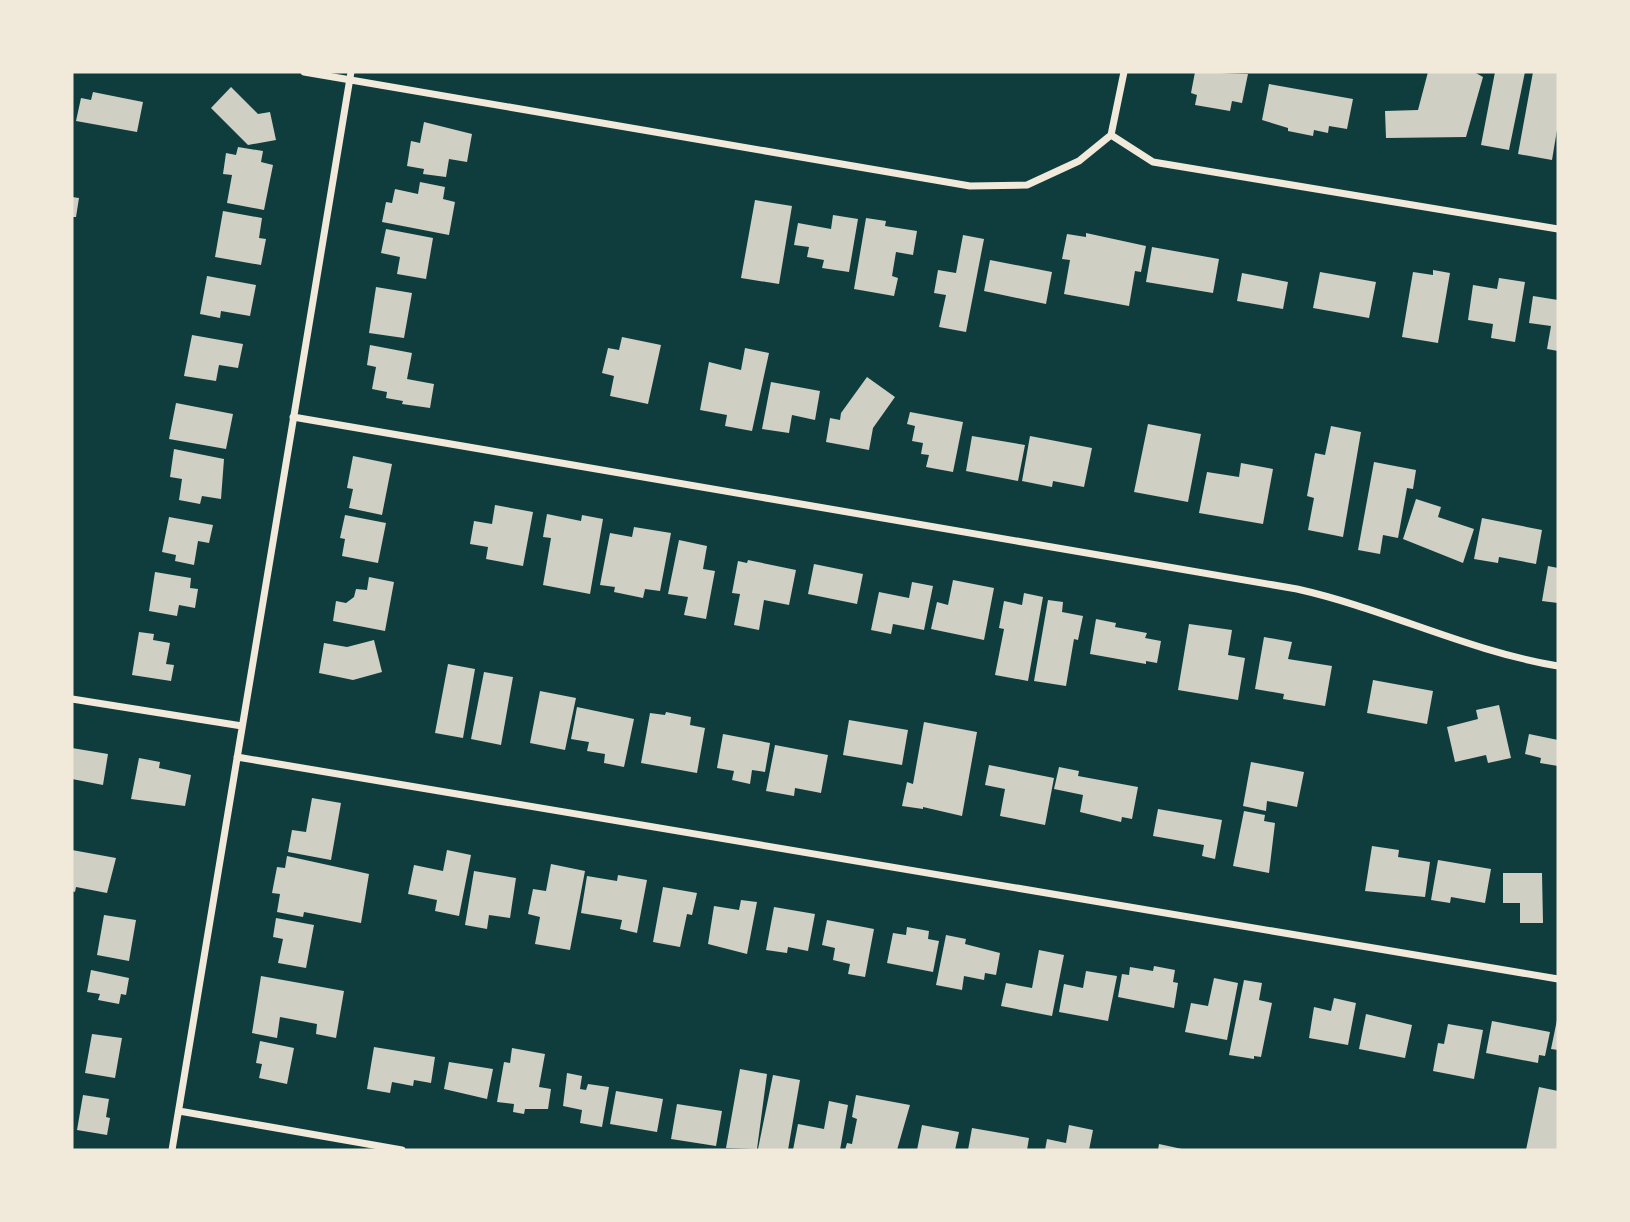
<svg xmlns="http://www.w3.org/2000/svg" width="1630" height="1222" font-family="'PT Sans',sans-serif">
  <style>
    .building { fill: #cfcfc3 }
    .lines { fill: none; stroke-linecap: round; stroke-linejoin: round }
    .minor { stroke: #f1e9da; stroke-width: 7 }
  </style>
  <rect width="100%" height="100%" fill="#0f3d3e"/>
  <path class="building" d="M1195,72l53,2 -6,29 -10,-2 -2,10 -35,-6 2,-10 -6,-2z
    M1428,72h46l9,5 -17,60 -80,1 -1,-27 33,-1z
    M1495,72h30l-16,78 -28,-5z
    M1533,72h25v52l-6,36 -34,-6z
    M1269,84l84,15 -6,30 -18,-3 -1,7 -14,-3 -1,6 -25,-5v-3l-26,-8z
    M231,87l27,27 12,-2 6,28 -28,5 -37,-37z
    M93,92l50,10 -6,30 -61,-11 5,-23 10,2z
    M424,122l48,12 -5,28 -18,-3 -3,18 -23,-3 1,-5 -17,-3 4,-25 9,2z
    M238,147l25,4 -2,11 12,3 -9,45 -37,-7 5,-28 -9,-1 3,-21 10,2z
    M420,182l25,5 -2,12 12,3 -6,33 -67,-13 4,-20 6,1 3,-14 23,5z
    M72,197l7,1 -3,19h-4z
    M755,200l37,6 -13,78 -38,-6z
    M223,211l39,7 -3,20 7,1 -5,26 -46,-8z
    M833,215l25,4 -9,53 -27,-4 2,-8 -17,-3 2,-10 -15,-2 4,-22 33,6z
    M866,218l20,3 -1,5 32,5 -4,24 -17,-3 -4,24 6,2 -4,18 -40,-7z
    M386,229l47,9 -7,41 -29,-5 3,-17 -19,-4z
    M1086,233l60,13 -5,26 -6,-1 -6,35 -65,-12 6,-34 -8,-1 5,-25 19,3z
    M963,235l21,4 -18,93 -27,-5 7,-32 -12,-2 4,-23 18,3z
    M1152,247l67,12 -6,34 -67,-11z
    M990,260l62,12 -6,32 -62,-13z
    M1433,270l17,3 -12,70 -36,-6 11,-65 20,3z
    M1320,272l56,10 -7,36 -56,-10z
    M1242,273l46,9 -5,27 -46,-8z
    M207,276l49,9 -6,31 -29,-5 -1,7 -20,-4z
    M1499,278l26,4 -10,60 -24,-4 2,-14 -25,-4 5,-35 24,4z
    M376,287l36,6 -8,45 -35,-5z
    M1533,296l25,4v51l-11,-2 4,-23 -22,-3z
    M192,335l51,9 -5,24 -19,-3 -3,16 -32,-5z
    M622,337l39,8 -13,59 -38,-8 4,-20 -12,-3 6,-25 11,2z
    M370,345l42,8 -5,26 27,5 -4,24 -28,-4 1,-3 -17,-3 1,-6 -15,-3 4,-22 -9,-2z
    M745,348l24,5 -17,78 -27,-5 2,-11 -27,-5 9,-48 32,8z
    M867,377l28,20 -22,31 -4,22 -43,-8 4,-24 10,2 1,-7z
    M771,382l49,9 -5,29 -23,-5 -3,18 -27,-4z
    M176,403l57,11 -7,35 -57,-10z
    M910,412l53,10 -10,50 -27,-5 3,-12 -8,-1 2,-11 -11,-2 3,-15 -8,-2z
    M1148,424l53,10 -13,68 -54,-10z
    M1331,426l30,6 -18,105 -35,-7 6,-32 -7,-2 8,-43 10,2z
    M972,436l53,9 -7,36 -52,-10z
    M1030,436l62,12 -8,39 -31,-6 -1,6 -30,-6z
    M174,449l50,10 -3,40 -19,-3 -2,8 -21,-4 3,-21 -12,-2z
    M353,456l39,8 -10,51 -33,-7 4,-19 -6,-1z
    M1374,462l42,8 -3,19 -6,-1 -9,50 -15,-3 -3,19 -22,-4z
    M1241,463l32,6 -10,55 -64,-11 8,-41 32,5z
    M1416,499l25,8 -3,10 36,12 -11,34 -60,-24z
    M495,505l38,7 -10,54 -37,-7 2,-12 -18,-3 4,-23 18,3z
    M547,514l34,7 1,-6 21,4 -13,75 -47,-9 8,-47 -8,-1z
    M345,515l41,8 -8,40 -36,-7 3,-17 -5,-1z
    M169,517l44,8 -4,18 -11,-2 -4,24 -19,-4 1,-6 -14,-3z
    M1482,518l60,12 -6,34 -37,-7 -1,6 -24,-4z
    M634,527l37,6 -11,58 -15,-2 -2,9 -29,-6 1,-5 -15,-2 10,-52 22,4z
    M679,540l28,6 -4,23 12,2 -9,48 -22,-4 4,-18 -20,-3z
    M748,560l48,10 -7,35 -25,-5 -5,30 -25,-5 6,-31 -8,-1 6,-32 9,2z
    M814,564l49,10 -6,30 -49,-10z
    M1548,566l10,2v35l-16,-2z
    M155,572l36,6 -1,10 8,1 -3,19 -16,-3 -2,11 -28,-5z
    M369,577l25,5 -9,49 -52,-10 3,-20 10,2 8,-6 2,-8 11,1z
    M953,580l41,8 -10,52 -53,-11 6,-27 11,3z
    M912,582l21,4 -9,44 -31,-6 -2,10 -20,-4 8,-38 30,6z
    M1024,593l19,4 -15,84 -33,-6 9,-46 -5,-1 5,-27 18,4z
    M1048,600l15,2 -1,10 21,4 -5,24 -4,-1 -8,47 -32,-5z
    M1096,619l20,4 -1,4 32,6 -2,5 16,3 -4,22 -11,-2v3l-56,-10z
    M1189,624l43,6 -4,25 17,3 -7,42 -60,-10z
    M139,632l15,2 -1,6 17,3 -4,21 8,1 -3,16 -39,-6z
    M1264,637l28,5 -4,17 44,7 -7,40 -42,-7 1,-5 -29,-5z
    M374,640l8,32 -29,8 -34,-7 5,-30 23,4z
    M448,664l27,5 -12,69 -28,-5z
    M484,672l29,5 -12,68 -30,-6z
    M1373,680l60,11 -6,33 -60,-11z
    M540,691l36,7 -11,52 -35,-7z
    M1499,705l12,53 -23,5 -2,-8 -31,7 -8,-35 31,-8 -2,-9z
    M577,707l57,12 -10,48 -20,-4 1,-9 -18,-3 2,-9 -18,-3z
    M666,712l25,5 -1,8 15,3 -8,45 -56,-10 9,-50 15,2z
    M849,720l59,10 -6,35 -59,-10z
    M924,722l53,10 -15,84 -39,-9v2l-21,-3 5,-24 6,2z
    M723,734l47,9 -5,29 -13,-2 -2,14 -18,-4 2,-9 -17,-3z
    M1529,734l29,6v26l-18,-3 1,-5 -16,-4z
    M775,745l53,10 -7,38 -26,-5 -1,8 -28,-5z
    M72,748l36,6 -5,31 -31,-6z
    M139,758l21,4 -1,6 32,7 -6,31 -54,-7z
    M1251,762l53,10 -7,35 -30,-6 -1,10 -23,-5z
    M989,765l65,13 -9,47 -45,-9 5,-27 -20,-4z
    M1059,767l20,4 -1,5 60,11 -6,32 -10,-2 -1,5 -41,-10 3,-17 -29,-6z
    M312,798l29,5 -10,57 -43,-8 4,-22 14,2z
    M1158,809l64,11 -7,39 -13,-3 2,-11 -51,-9z
    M1244,811l21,4 -1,6 11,2 -6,50 -36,-7z
    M1372,846l27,4 -1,7 32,5 -5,35 -60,-6z
    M72,850l44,8 -9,35 -31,-6 -1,5 -3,-1z
    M447,850l24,5 -12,61 -24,-5 2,-11 -29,-6 6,-29 29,6z
    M287,856l82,18 -8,49 -57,-11 -1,5 -26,-5 3,-18 -8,-1 5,-26 8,1z
    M1438,860l53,9 -6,34 -34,-6 -1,6 -19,-3z
    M551,864l34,7 -15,79 -35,-6 5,-27 -12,-3 5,-25 13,2z
    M474,871l42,7 -6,40 -21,-3 -2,14 -22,-4z
    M1503,873h39l1,50h-23v-20h-17z
    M618,875l29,5 -10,53 -17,-4 2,-9 -41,-7 6,-37 30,5z
    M663,887l34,6 -5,22 -5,-1 -7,33 -27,-5z
    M741,900l16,2 -10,52 -39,-10 6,-38 25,4z
    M774,907l41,7 -7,37 -20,-4 -1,6 -21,-3z
    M104,915l32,5 -7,41 -32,-6z
    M276,918l38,7 -8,43 -28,-5 5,-24 -10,-2z
    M827,920l47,9 -9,48 -17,-3 2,-10 -17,-4 2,-12 -13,-3z
    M907,927l22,4 -1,8 11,2 -6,31 -46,-9 6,-30 13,2z
    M946,935l20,4 -1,5 35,9 -4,22 -11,-2 -1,7 -20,-4 -2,14 -26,-5z
    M1039,950l25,5 -12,61 -51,-10 5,-23 26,5z
    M1154,966l21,4 -2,12 5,1 -4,25 -56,-11 4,-23 7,1 1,-8 23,4z
    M91,970l38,8 -3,17 -5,-1 -2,10 -21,-4 2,-6 -13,-2z
    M1086,971l31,5 -9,45 -49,-9 5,-28 19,4z
    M261,976l83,15 -8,47 -20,-4 1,-10 -37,-7 -3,21 -25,-5z
    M1214,978l24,5 -11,57 -42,-8 6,-29 17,3z
    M1244,980l18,3 -3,17 13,3 -11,54 -7,-1v3l-25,-4z
    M1334,998l22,5 -8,42 -39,-7 5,-31 17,4z
    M1366,1014l46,11 -7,33 -46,-9z
    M1557,1020h1v30l-7,-1z
    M1492,1021l58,11 -5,24 -6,-1 -1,8 -52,-10z
    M1448,1024l35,6 -9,49 -41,-8 5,-28 6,1z
    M92,1034l30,4 -7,40 -30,-5z
    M260,1041l34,7 -7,36 -28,-6 3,-14 -6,-1z
    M374,1047l61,10 -4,26 -17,-3 -1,6 -21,-4 -2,11 -23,-4z
    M512,1048l33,6 -6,33 12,2 -3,20h-23l-1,5 -11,-2 1,-8 -17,-2 7,-40 6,1z
    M449,1062l44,7 -6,30 -43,-10z
    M740,1069l27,5 -10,75 -31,-1z
    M567,1073l15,3 -2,13 6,1 2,-6 21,3 -7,40 -22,-4 2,-13 -19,-4z
    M773,1075l27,5 -12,70 -30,-1z
    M1539,1087l19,4v59h-32z
    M616,1091l47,8 -6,33 -47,-8z
    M83,1095l26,4 -3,18 4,1 -3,17 -30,-5z
    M856,1095l54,10 -13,45h-52l2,-7 5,1 5,-25 -5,-2z
    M829,1101l19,4 -8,45h-47l5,-26 26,5z
    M677,1104l45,7 -6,35 -45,-7z
    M922,1125l37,7 -4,18h-38z
    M1069,1125l24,5 -4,20h-44l2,-11 19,4z
    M972,1128l57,10 -2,12h-59z
    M1159,1144l23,5v1h-24z"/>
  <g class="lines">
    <path class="minor" d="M304,72l666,114 57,-1 52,-24 32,-26 42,27 405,67
      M1111,135l13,-63
      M293,417l1004,172c89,20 171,62 261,77
      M72,699l170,27
      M237,757l1321,222
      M179,1111l223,39
      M172,1150l179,-1078"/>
  </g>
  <rect width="1630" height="1222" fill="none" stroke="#f1e9da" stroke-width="147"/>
</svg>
